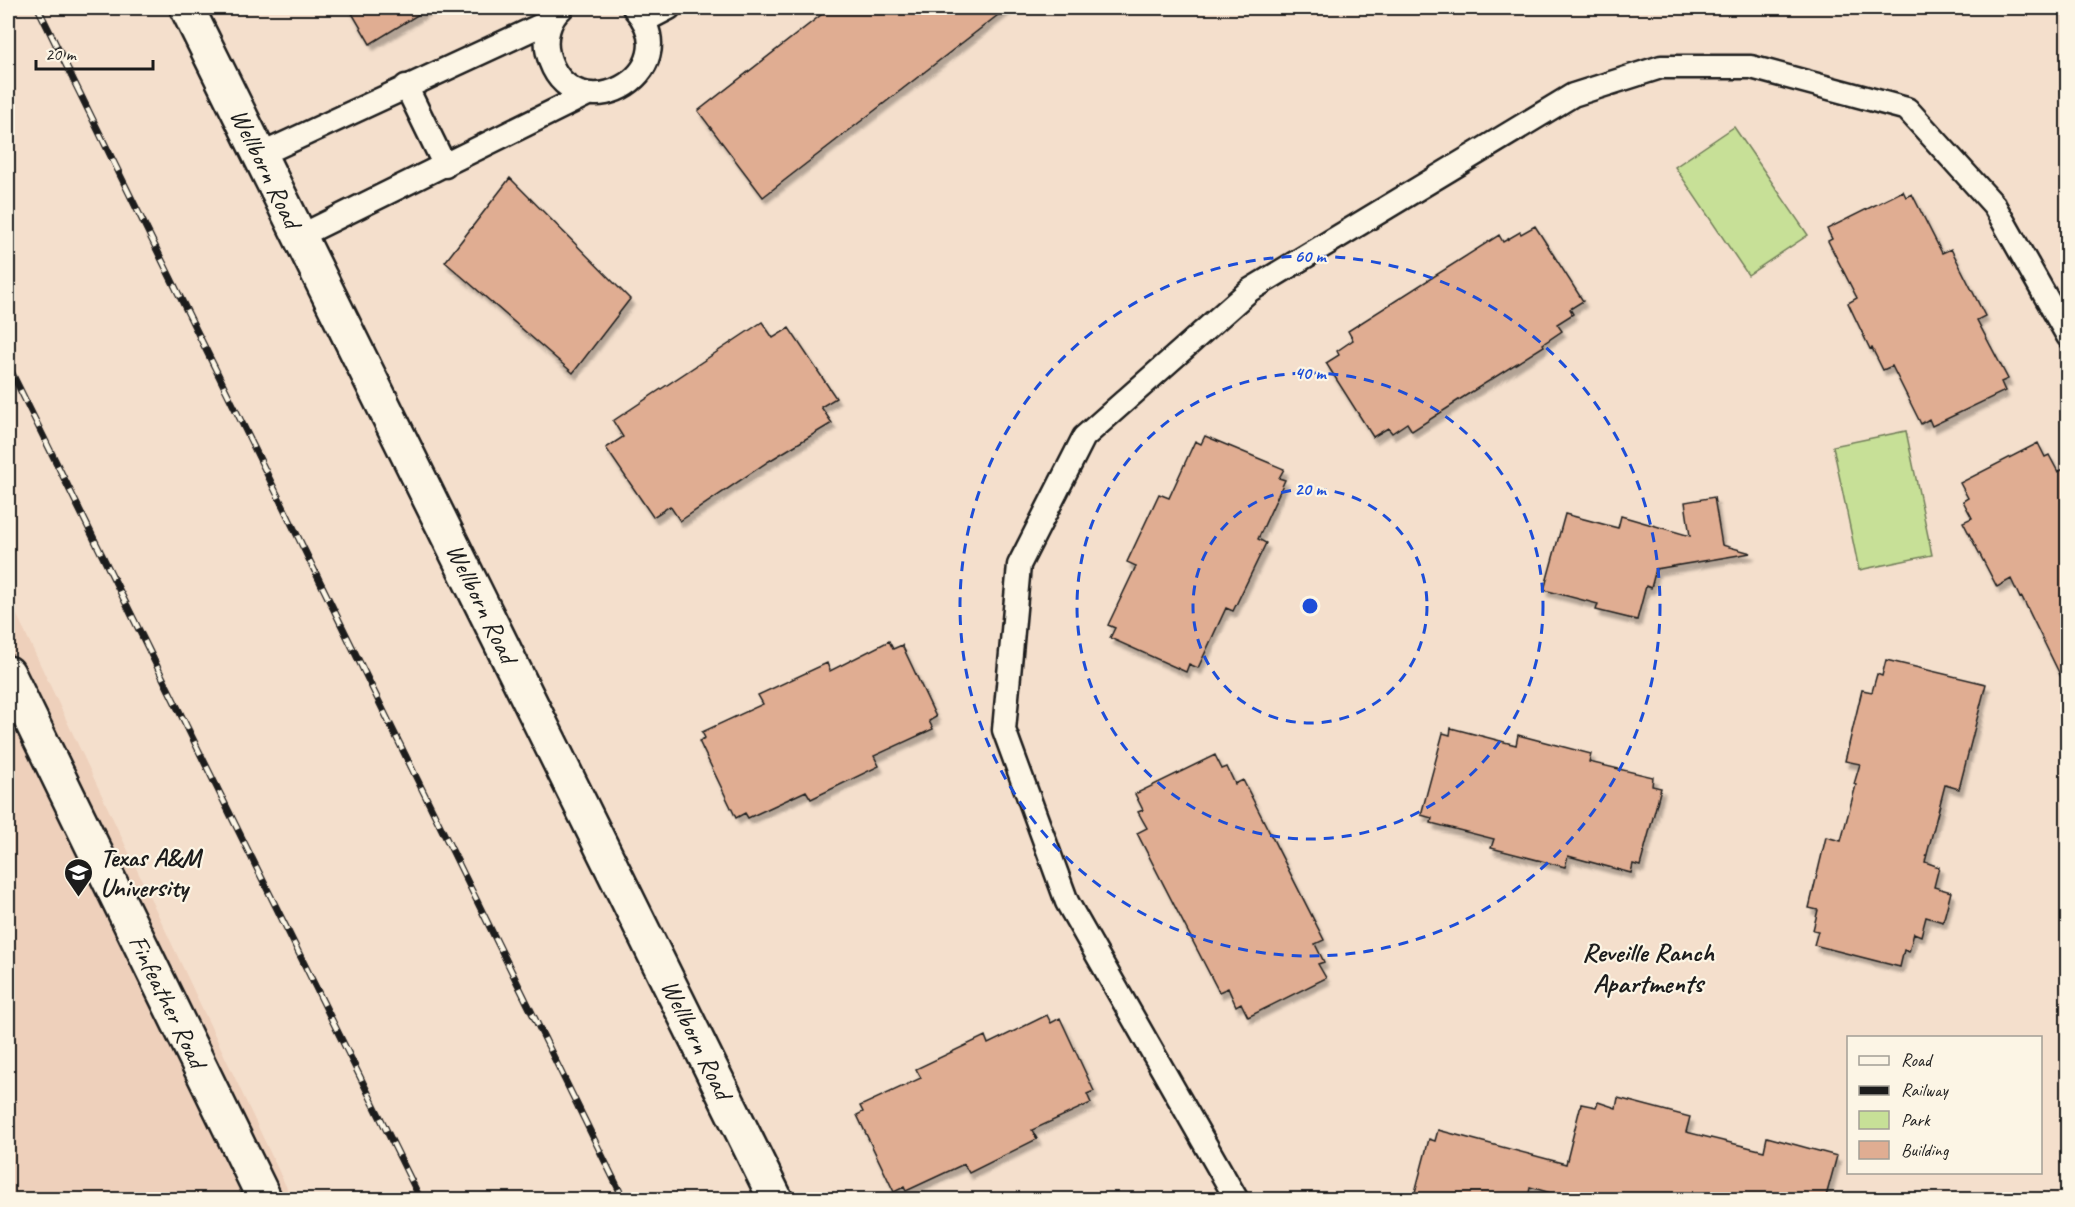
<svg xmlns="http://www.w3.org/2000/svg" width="2075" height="1207" font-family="Caveat,sans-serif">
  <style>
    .built { fill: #eed0bb }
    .green { fill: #c7e097; stroke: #727e5a; stroke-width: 1.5 }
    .building { fill: #e0ad92; stroke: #1c1c1c; stroke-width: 1.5; filter: url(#shadow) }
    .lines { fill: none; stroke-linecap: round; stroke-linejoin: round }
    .service-casing { stroke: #1c1c1c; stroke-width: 27 }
    .tertiary-casing { stroke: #1c1c1c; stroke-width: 38 }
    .secondary-casing { stroke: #1c1c1c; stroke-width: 38 }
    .service { stroke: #fcf5e5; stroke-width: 22 }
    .tertiary { stroke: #fcf5e5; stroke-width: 33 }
    .secondary { stroke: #fcf5e5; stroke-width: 33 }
    .rail-casing { stroke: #1c1c1c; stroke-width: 7 }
    .rail { stroke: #fcf5e5; stroke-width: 4.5; stroke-dasharray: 14; stroke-linecap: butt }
    .ring { fill: none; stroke: #1d4ed8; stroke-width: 3; stroke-dasharray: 10 8 }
    .labels { text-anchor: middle; stroke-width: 4.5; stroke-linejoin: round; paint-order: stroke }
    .street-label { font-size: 26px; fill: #1c1c1c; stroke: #fcf5e5 }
    .poi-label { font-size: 26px; font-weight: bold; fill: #1c1c1c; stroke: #fcf5e5; text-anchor: start }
    .neighbourhood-label { font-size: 27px; font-weight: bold; fill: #1c1c1c; stroke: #fcf5e5 }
    .centre { fill: #1d4ed8; stroke: #fcf5e5; stroke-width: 3 }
    .ring-label { font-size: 18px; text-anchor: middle; font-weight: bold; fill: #1d4ed8; stroke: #fcf5e5; stroke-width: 4.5; stroke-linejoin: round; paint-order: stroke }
  </style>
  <defs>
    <filter id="shadow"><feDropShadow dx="3.5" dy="6" stdDeviation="1.5" flood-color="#0004"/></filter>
  </defs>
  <rect width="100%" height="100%" fill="#f4dfcc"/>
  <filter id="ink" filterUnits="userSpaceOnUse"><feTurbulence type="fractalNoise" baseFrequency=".0167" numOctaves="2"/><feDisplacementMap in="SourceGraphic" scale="12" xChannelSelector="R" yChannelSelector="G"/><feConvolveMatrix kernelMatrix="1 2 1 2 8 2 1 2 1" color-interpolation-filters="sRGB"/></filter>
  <g filter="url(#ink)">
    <path class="built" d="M8,596l284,603h-284z"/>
    <path class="green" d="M1734,127l74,108 -60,40 -73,-108z
      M1906,431l26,124 -73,15 -26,-124z"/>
    <path class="building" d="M349,8h80l-59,36z
      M830,8h177l-244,189 -65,-86z
      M510,178l120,121 -57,74 -128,-111z
      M1903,191l3,6 6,-3 30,59 9,-4 34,67 -8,4 31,59 -7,3 4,9 -73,35 -3,-7 -8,5 -29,-58 -9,4 -11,-22 -2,1 -22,-46 9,-5 -29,-57 4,-2 -5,-10z
      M1535,226l48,75 -13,8 3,5 -16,10 5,7 -19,13 1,2 -90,57v1l-42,27 -5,-8 -15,10 -4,-5 -15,9 -47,-74 13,-8 -2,-4 16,-11 -5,-9 151,-96 4,7 17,-10 1,2z
      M762,322l11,16 16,-10 47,70 -15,9 11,16 -63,38 -89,60 -10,-15 -17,11 -47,-69 17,-11 -10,-16z
      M1205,436l79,33 -5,9 6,2 -27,59 8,4 -33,68 -7,-3 -28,60 -9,-4 -3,8 -76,-34 5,-10 -7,-3 28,-59 -9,-4 32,-68 10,4 26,-57 6,3z
      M2038,443l7,14 4,-2 9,17 9,-5v222l-45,-92 -2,1 -9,-19 -14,8 -34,-65 9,-4 -9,-17 5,-3 -8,-15z
      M1714,497l8,48 29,8 -95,16 -5,19 -5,-2 -9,34 -41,-10 2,-6 -54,-14 21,-76 53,14 3,-12 69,20 -5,-34z
      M889,641l4,8 9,-4 34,72 -7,4 4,8 -59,27 5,10 -68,33 -5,-8 -58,27 -3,-5 -9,5 -37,-77 6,-3 -3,-6 61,-28 -5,-9 69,-32 3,8z
      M1886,660l100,24 -27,105 -14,-4 -20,77 14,5 -5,20 17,5 -8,30 -17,-5 -5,19 -7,-3 -5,19 -5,-2 -4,17 -86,-22 4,-14 -5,-1 5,-20 -9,-2 17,-71 15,4 15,-56 -2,-1 6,-20 -15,-3 17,-71 10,2 5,-18 5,2z
      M1451,728l65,17 2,-10 73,19 -2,8 64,15 -1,9 9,2 -21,78 -7,-2 -2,9 -63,-17 -3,11 -74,-19 3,-9 -63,-16 1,-5 -11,-3 22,-82 7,2z
      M1215,755l7,14 5,-2 8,17 8,-4 81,160 -9,4 9,18 -6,2 8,14 -78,39 -7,-14 -5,3 -8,-18 -9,4 -82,-159 10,-5 -9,-16 5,-2 -8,-16z
      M1047,1015l4,8 9,-5 34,73 -7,3 4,9 -59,27 5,9 -68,34 -5,-9 -58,27 -2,-4 -10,5 -37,-77 6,-3 -3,-6 61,-28 -5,-9 69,-33 3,8z
      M1618,1098l72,19 -4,15 78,19 3,-14 70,19 -12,44h-250l-45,-13 -2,13h-115l16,-61 6,2 3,-11 128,34 15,-60 15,3 2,-5 18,6z"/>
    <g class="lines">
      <defs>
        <path id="service" d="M562,8c-13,11 -18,30 -14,46 22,84 145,20 86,-46
          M644,21l25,-13
          M406,86l39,80
          M260,155l292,-135
          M300,236l288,-142
          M1237,1200l-170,-298 -63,-172 15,-165 65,-128 166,-147 323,-195 88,-28h90l156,42 87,96 74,131"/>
        <path id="tertiary" d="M8,673l257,527"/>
        <path id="secondary" d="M187,8l589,1192"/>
      </defs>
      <use href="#service" class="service-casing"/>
      <use href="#tertiary" class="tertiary-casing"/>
      <use href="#secondary" class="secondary-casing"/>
      <use href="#service" class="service"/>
      <use href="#tertiary" class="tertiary"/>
      <use href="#secondary" class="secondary"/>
      <defs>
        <path id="rail" d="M38,8l586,1192
          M8,365l413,835"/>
      </defs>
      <use href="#rail" class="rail-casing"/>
      <use href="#rail" class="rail"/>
    </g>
  </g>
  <g class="ring">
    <circle cx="1310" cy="606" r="117"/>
    <circle cx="1310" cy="606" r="233"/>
    <circle cx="1310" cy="606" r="350"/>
  </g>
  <defs>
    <symbol id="university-pin" viewBox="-11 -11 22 30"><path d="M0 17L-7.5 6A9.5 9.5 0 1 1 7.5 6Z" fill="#1c1c1c" stroke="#fcf5e5"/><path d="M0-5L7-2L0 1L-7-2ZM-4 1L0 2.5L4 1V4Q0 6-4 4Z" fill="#fff"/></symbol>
  </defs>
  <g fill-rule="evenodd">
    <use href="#university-pin" x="62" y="856" width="33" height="45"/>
  </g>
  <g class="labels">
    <g class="street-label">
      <text transform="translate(266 168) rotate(64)" y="9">Wellborn Road</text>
      <text transform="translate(482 603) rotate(64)" y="9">Wellborn Road</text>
      <text transform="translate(168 1001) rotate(64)" y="9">Finfeather Road</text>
      <text transform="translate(697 1039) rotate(64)" y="9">Wellborn Road</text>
    </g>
    <g class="poi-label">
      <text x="100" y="866">Texas A&amp;M<tspan x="100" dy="30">University</tspan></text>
    </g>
    <g class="neighbourhood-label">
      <text x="1648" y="961">Reveille Ranch<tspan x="1648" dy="31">Apartments</tspan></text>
    </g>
  </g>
  <circle cx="1310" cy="606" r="9" class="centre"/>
  <g class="ring-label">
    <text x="1310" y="262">60 m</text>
    <text x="1310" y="379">40 m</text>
    <text x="1310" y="495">20 m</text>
  </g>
  <rect width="2075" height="1207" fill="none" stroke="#fcf5e5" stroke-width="30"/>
  <rect x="15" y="15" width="2045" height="1177" fill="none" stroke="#1c1c1c" stroke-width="2" filter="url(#ink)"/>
  <rect x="1847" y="1036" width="195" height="138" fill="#fcf5e5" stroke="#a29e95" stroke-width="1.5"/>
  <rect x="1859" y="1056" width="30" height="9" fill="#fcf5e5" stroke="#a29e95" stroke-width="1.5"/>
  <text x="1901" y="1066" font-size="18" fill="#1c1c1c">Road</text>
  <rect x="1859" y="1086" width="30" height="9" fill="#1c1c1c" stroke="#a29e95" stroke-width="1.5"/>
  <text x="1901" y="1096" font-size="18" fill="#1c1c1c">Railway</text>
  <rect x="1859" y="1111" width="30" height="18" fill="#c7e097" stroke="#a29e95" stroke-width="1.5"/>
  <text x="1901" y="1126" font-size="18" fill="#1c1c1c">Park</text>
  <rect x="1859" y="1141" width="30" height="18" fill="#e0ad92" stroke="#a29e95" stroke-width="1.5"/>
  <text x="1901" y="1156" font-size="18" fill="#1c1c1c">Building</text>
  <path d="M36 60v9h117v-9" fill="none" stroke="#1c1c1c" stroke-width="3"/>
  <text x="45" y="60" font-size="18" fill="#1c1c1c" stroke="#fcf5e5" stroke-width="4.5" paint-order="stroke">20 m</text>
</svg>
